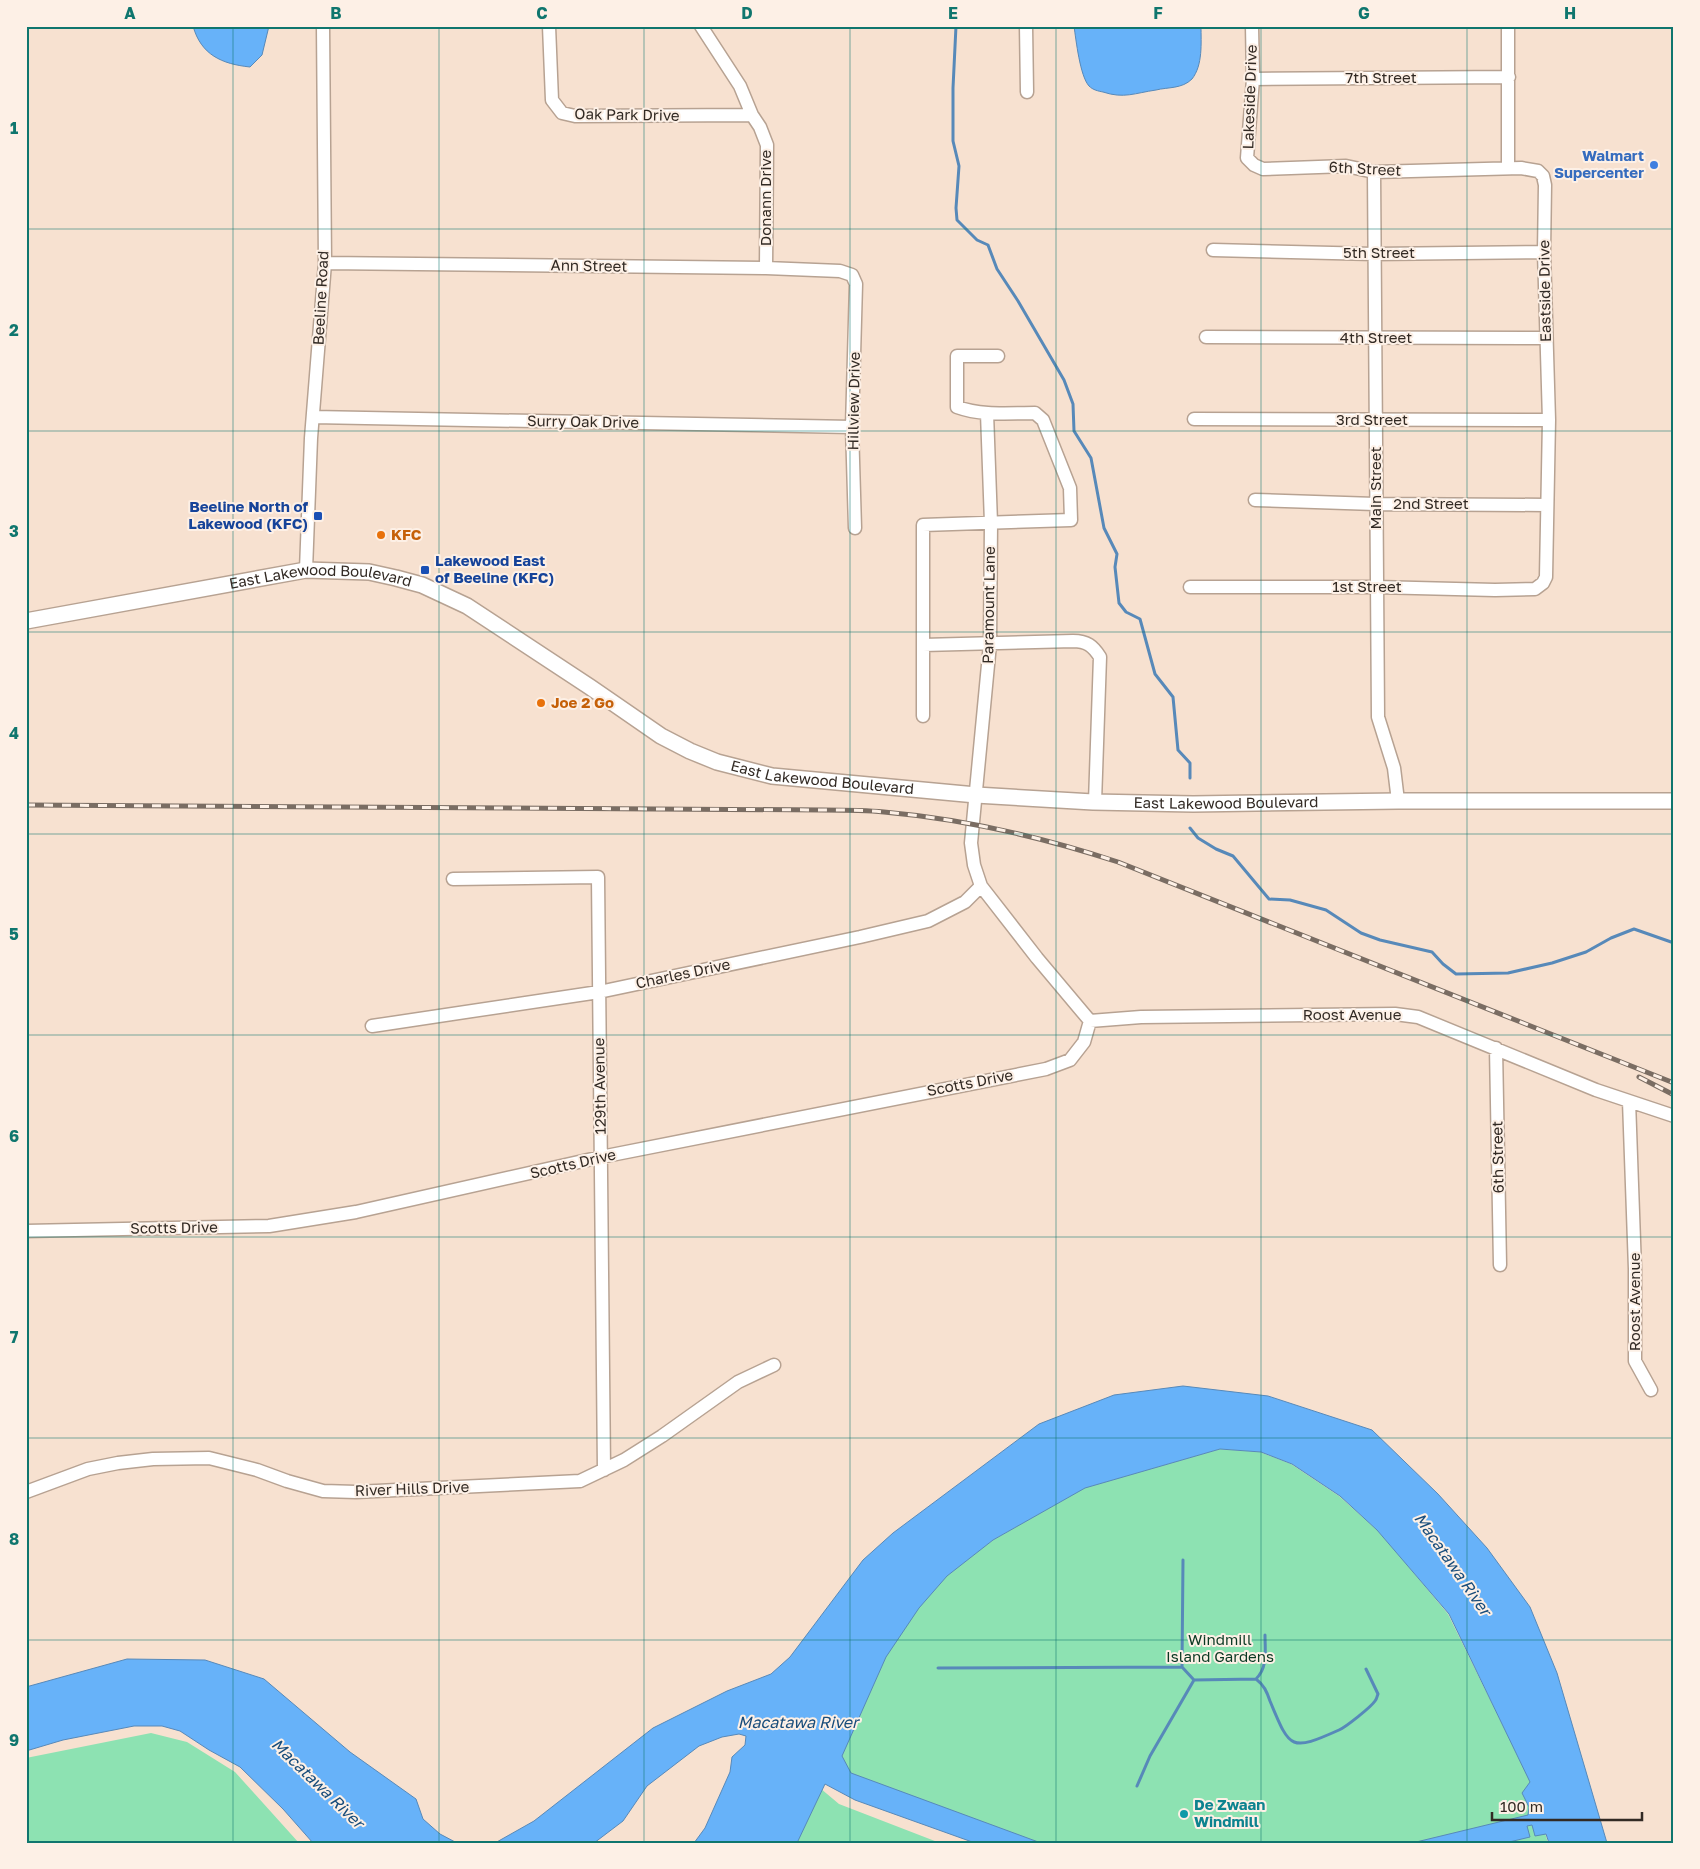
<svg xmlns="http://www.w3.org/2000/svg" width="1700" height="1869" font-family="'Golos Text',sans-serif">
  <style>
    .green { fill: #8de2b2 }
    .water { fill: #67b2f9; stroke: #5789b9 }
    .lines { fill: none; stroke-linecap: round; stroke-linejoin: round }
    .stream { stroke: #5789b9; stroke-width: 3 }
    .minor-casing { stroke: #b7a292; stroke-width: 15 }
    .major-casing { stroke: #b7a292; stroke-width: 18 }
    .minor { stroke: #fff; stroke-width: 12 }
    .major { stroke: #fff; stroke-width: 15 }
    .rail-casing { stroke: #7a6d63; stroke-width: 5 }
    .rail { stroke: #fdf0e6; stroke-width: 3; stroke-dasharray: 9; stroke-linecap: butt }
    .grid { fill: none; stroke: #0f766e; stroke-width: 1; stroke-opacity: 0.55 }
    .shop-dot { fill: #3f7fe0; stroke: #fdf0e6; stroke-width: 2 }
    .transit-dot { fill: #1a4fb4; stroke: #fdf0e6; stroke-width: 2 }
    .food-dot { fill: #e8710a; stroke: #fdf0e6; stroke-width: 2 }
    .culture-dot { fill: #0f9aa8; stroke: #fdf0e6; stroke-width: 2 }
    .labels { text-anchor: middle; stroke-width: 4; stroke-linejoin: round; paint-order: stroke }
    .street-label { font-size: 15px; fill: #322a24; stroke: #fdf0e6 }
    .shop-label { font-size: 15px; font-weight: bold; fill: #366cbe; stroke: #fdf0e6; text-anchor: end }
    .transit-label { font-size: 15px; font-weight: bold; fill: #164399; stroke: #fdf0e6; text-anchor: end }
    .food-label { font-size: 15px; font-weight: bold; fill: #c56008; stroke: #fdf0e6; text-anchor: start }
    .park-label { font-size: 15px; fill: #0a3923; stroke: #fdf0e6 }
    .culture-label { font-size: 15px; font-weight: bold; fill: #0d838f; stroke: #fdf0e6; text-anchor: start }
    .water-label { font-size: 16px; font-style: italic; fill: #194d7b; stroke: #fdf0e6 }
    .neatline { fill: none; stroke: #0f766e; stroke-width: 2 }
    .grid-label { font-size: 16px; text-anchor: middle; font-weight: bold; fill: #0f766e }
  </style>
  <rect width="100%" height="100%" fill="#f7e1d0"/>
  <path class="green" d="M1220,1449l40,3 31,12 48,32 38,34 26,30 45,54 82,167 18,62h-508l-189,-69 -10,-18 45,-100 32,-49 28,-31 47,-36 91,-52z
    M151,1733l36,9 48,30 64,71h-273v-85z
    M814,1783l25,21 101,39h-180z"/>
  <path class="water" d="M193,26h76l-7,29 -12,12c-28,-3 -49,-12 -57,-41z
    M1074,26h127c0,17 2,39 -9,53 -10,10 -24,8 -36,11 -21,3 -32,9 -53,2 -5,-1 -10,-2 -14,-6 -9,-10 -13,-46 -15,-60z
    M1183,1386l85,10 104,34 66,64 49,54 43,59 27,66 50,170h-58l-3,-9 -11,2 -3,-11 -5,1 3,11 -25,6h-93l116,-28 1,-8 -7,-14 8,-11 -81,-168 -72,-84 -37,-34 -48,-32 -31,-12 -41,-3 -135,39 -92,52 -46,36 -28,32 -33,49 -44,99 9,17 190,70h-66l-120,-43 -30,-16 -28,59h-103l11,-15 25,-56 2,-15 13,-12 1,-9 -7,-2 -17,3 -23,9 -52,40 -24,35 -29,22h-99l39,-22 119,-93 74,-37 44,-17 19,-17 73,-97 30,-27 146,-109 75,-29z
    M127,1659l78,1 59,19 86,73 66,47 7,20 17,15 17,9h-144l-30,-34 -43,-42 -31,-17 -29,-19 -18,-5h-28l-71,14 -37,11v-64z"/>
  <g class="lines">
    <path class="stream" d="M956,26l-3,62v53l6,25 -3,42 1,12 20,20 11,5 9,24 21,32 46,79 9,24 1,27 17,27 13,70 13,26 -2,13 4,36 7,9 14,7 15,55 18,23 5,53 12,13v15
      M1190,828l8,10 18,11 17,7 36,43 21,1 36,10 35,23 19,7 52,12 11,12 13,10 52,-1 44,-10 34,-11 25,-14 23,-9 40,14
      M1182,1667l1,-107
      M938,1668l244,-1 12,13 -44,76 -13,30
      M1256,1679c12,-12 9,-28 9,-44
      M1194,1680l62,-1c8,6 11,13 14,22 20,48 20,51 69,29 7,-3 32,-23 36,-29 2,-2 2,-5 3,-7l-12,-25"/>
    <defs>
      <path id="minor" d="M549,26l3,74 10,13 13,3 177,-1
        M701,26l39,60 12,29 8,12 7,18 -1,123
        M1026,26l1,66
        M1508,26v142
        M1253,79l256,-2
        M1374,172l4,545 16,51 4,33
        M1213,250l161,4 170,-2
        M325,263l441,5 74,3 12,4 4,9 -4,143 3,101
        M1206,337l340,1
        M987,413l4,110 -1,121 -19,199 3,22 7,21 56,72 53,63 51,-4 254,-3 23,3 178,73 33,11 6,168v92l16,29
        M313,417l539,10
        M1194,419l355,1
        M1255,500l120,4 172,1
        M306,570l5,-132 14,-175 -2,-237
        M1190,587h186l119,3 40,-1 8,-6 3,-6 3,-157 -5,-168 1,-67 -2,-9 -5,-5 -17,-3 -147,4 -28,-6 -83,3 -9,-4 -7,-7 6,-79 -1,-53
        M923,645l150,-4c14,0 20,5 27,16l-5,145
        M923,716v-191l148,-5 -1,-32 -27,-68 -8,-7c-26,0 -53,3 -78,-6v-51h41
        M453,879l145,-2 6,593
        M372,1026l227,-34 261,-55 68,-16 37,-19 16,-16
        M1496,1048l4,217
        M1629,1101l45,15
        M26,1231l243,-5 87,-14 245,-55 445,-88 24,-9 14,-18 6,-21
        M26,1492l62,-23 30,-6 35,-4 56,-1 48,12 30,11 36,10 33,1 224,-11 44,-21 38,-24 76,-54 36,-17"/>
      <g id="major">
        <path id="s1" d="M26,621l280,-51 63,2 27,6 26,7 45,21 123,81 71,49 29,15 27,11 55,14 204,19 117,7 100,2 205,-3h276"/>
      </g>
    </defs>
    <use href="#minor" class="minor-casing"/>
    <use href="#major" class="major-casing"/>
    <use href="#minor" class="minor"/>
    <use href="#major" class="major"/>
    <defs>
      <path id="rail" d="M26,805l797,5c20,0 41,0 61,2 80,7 158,25 234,50l556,221
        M1639,1077l35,18"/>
    </defs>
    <use href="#rail" class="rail-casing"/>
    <use href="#rail" class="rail"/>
  </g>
  <path class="grid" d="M233,26v1817M439,26v1817M644,26v1817M850,26v1817M1056,26v1817M1261,26v1817M1467,26v1817M26,229h1648M26,431h1648M26,632h1648M26,834h1648M26,1035h1648M26,1237h1648M26,1438h1648M26,1640h1648"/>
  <circle class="shop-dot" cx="1654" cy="165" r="5"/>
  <g class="transit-dot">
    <rect x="313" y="511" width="10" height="10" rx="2.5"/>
    <rect x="420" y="565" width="10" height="10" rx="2.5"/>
  </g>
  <g class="food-dot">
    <circle cx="381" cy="535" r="5"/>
    <circle cx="541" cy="703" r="5"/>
  </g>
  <circle class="culture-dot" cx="1184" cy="1814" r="5"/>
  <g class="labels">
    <g class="street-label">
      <text x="1381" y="83">7th Street</text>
      <text transform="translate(1250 97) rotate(-88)" y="5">Lakeside Drive</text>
      <text transform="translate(627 115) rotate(1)" y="5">Oak Park Drive</text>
      <text transform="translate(1365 169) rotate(3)" y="5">6th Street</text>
      <text transform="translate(766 198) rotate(-90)" y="5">Donann Drive</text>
      <text x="1379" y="258">5th Street</text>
      <text transform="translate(589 266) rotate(1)" y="5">Ann Street</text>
      <text transform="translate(1545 291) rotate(-91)" y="5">Eastside Drive</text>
      <text transform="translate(321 298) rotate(-87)" y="5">Beeline Road</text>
      <text x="1376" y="343">4th Street</text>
      <text transform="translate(854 401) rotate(-89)" y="5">Hillview Drive</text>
      <text x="1372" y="425">3rd Street</text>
      <text transform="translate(583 422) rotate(1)" y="5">Surry Oak Drive</text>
      <text transform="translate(1376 488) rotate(-90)" y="5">Main Street</text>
      <text x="1431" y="509">2nd Street</text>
      <text dy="5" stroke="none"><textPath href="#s1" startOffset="299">East Lakewood Boulevard</textPath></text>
      <text x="1367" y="592">1st Street</text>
      <text transform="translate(989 605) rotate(-89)" y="5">Paramount Lane</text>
      <text dy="5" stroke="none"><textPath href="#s1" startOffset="854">East Lakewood Boulevard</textPath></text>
      <text dy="5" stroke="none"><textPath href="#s1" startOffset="1259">East Lakewood Boulevard</textPath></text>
      <text transform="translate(683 974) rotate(-12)" y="5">Charles Drive</text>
      <text x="1352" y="1020">Roost Avenue</text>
      <text transform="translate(970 1083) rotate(-11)" y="5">Scotts Drive</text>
      <text transform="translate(600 1086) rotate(-91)" y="5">129th Avenue</text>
      <text transform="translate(1498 1157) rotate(-91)" y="5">6th Street</text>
      <text transform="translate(573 1164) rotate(-13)" y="5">Scotts Drive</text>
      <text transform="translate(174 1228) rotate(-1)" y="5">Scotts Drive</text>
      <text transform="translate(1635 1302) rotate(-90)" y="5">Roost Avenue</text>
      <text transform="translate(412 1489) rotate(-2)" y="5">River Hills Drive</text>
    </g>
    <g class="shop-label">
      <text x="1644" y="161">Walmart<tspan x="1644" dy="17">Supercenter</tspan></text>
    </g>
    <g class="transit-label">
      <text x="308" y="512">Beeline North of<tspan x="308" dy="17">Lakewood (KFC)</tspan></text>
      <text x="435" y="566" text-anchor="start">Lakewood East<tspan x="435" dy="17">of Beeline (KFC)</tspan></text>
    </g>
    <g class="food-label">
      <text x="391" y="540">KFC</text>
      <text x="551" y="708">Joe 2 Go</text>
    </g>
    <g class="park-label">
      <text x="1220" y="1645">Windmill<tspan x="1220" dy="17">Island Gardens</tspan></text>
    </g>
    <g class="culture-label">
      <text x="1194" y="1810">De Zwaan<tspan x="1194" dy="17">Windmill</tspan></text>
    </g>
    <g class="water-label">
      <text transform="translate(1453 1564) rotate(55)" y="6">Macatawa River</text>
      <text x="798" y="1728">Macatawa River</text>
      <text transform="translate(318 1783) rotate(44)" y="6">Macatawa River</text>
    </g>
  </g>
  <rect width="1700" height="1869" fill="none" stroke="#fdf0e6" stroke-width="55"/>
  <path d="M1492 1812v8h150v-8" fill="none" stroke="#322a24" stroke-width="2.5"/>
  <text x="1500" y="1812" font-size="15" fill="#322a24" stroke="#fdf0e6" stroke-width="4" paint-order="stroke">100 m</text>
  <rect x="28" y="28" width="1644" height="1814" class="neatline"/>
  <g class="grid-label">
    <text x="130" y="19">A</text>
    <text x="336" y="19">B</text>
    <text x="542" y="19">C</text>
    <text x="747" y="19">D</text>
    <text x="953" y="19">E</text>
    <text x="1158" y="19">F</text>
    <text x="1364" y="19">G</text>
    <text x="1570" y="19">H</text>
    <text x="14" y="134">1</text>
    <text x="14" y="336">2</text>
    <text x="14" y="537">3</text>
    <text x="14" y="739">4</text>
    <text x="14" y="940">5</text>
    <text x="14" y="1142">6</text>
    <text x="14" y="1343">7</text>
    <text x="14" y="1545">8</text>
    <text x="14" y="1746">9</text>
  </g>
</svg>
